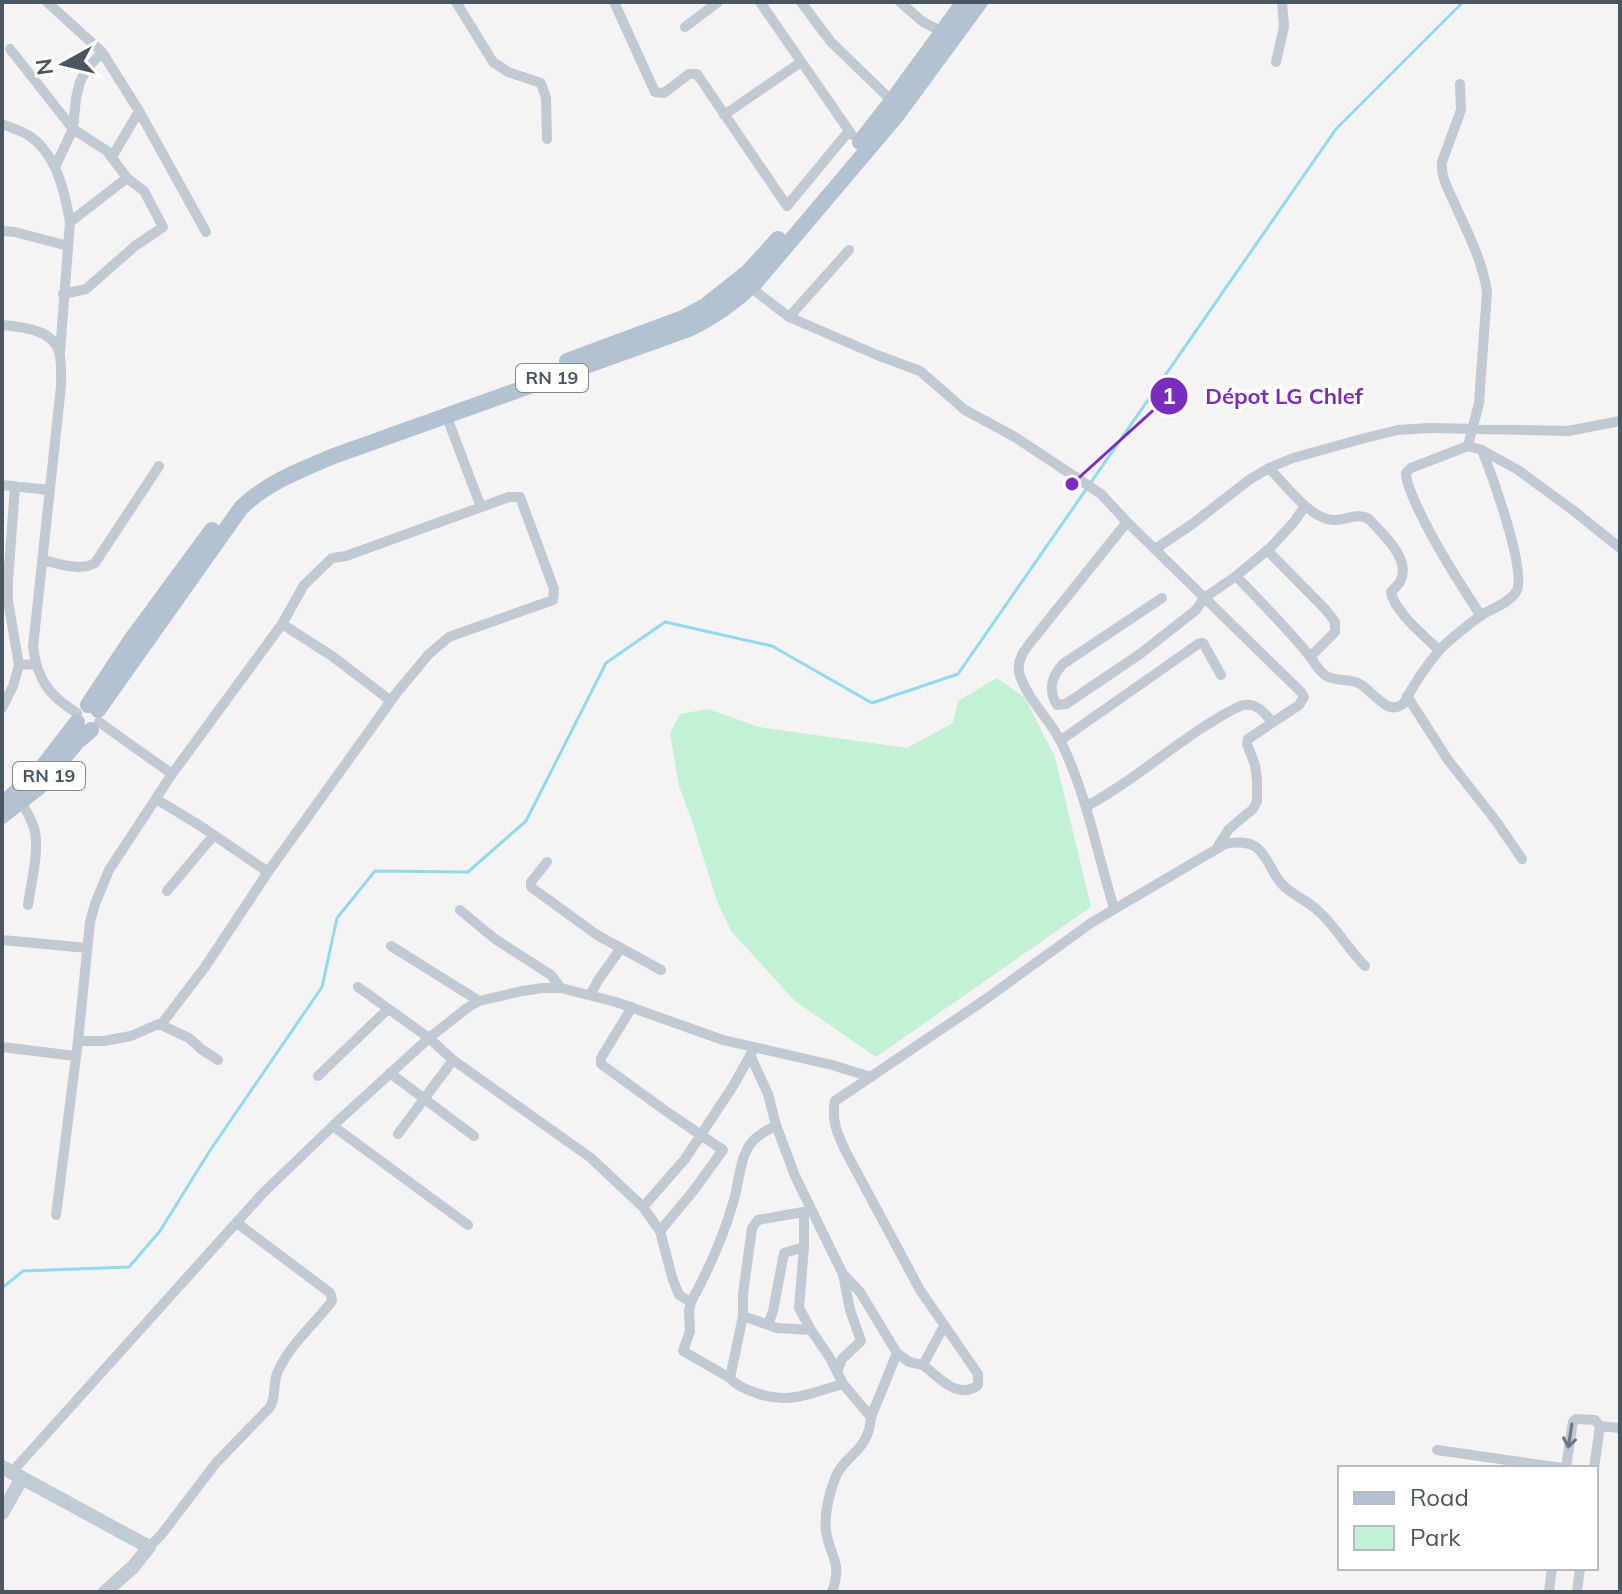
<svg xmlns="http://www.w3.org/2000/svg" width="1622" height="1594" font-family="Mulish,sans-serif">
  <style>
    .green { fill: #c3f1d5 }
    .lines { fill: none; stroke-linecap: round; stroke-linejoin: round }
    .stream { stroke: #90daee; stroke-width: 3 }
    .street { stroke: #c1cad2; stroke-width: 10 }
    .secondary { stroke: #c1cbd6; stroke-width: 14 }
    .primary { stroke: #b3c2d1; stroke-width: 16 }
    .oneway { stroke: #6e7983 }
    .labels { text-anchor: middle; stroke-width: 8; stroke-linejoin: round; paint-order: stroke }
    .shield { fill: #fff; stroke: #808990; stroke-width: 2 }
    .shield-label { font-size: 18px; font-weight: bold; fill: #4a5661 }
    .leader { fill: none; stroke: #7b2cbf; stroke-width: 3 }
    .callout-dot { fill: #7b2cbf; stroke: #fff; stroke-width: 3 }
    .mark-label { font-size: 24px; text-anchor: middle; font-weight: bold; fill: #fff }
    .callout-label { font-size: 22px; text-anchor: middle; font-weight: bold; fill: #7b2cbf; stroke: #fff; stroke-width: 8; stroke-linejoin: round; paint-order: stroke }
  </style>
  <rect width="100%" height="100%" fill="#f5f3f3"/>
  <path class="green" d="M997,678l28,20 30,59 36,150 -215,150 -81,-56 -64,-70 -14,-30 -25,-80 -13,-35 -9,-53 10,-19 28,-5 51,18 148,21 46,-25 5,-22z"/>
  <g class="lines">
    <path class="stream" d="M2,1288l21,-17 106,-4 31,-36 49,-79 113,-165 15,-69 38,-47 93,1 58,-51 80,-158 59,-41 107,24 100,57 86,-29 378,-545 127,-127"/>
    <path class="street" d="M47,2l55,50 37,59 67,121
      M456,2l37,60 15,10 33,11 5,15 1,41
      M614,2l41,90 9,1 25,-19h8l90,132 62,-75
      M760,2l92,133
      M801,2l30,40 61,59
      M900,2l23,20 20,10
      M685,27l33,-25
      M10,49l63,80 34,22 20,27 -57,44
      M1276,62l8,-35 -2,-25
      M1460,84l1,26 -19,52c-2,16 9,32 15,47 12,26 26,54 30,83l-8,111 -11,43
      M724,115l77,-53
      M2,124c9,4 21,7 29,13 26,19 34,56 39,85l-10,130
      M112,157l27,-46
      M55,167l18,-38 3,-31 4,-16 6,-12 16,-18
      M2,231l13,1 53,14
      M750,287l39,30 88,38 43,16 45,39 50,27 86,57 26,28 174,170 3,5 -5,8 -51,34 -1,5 8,21 2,15v21l-4,8 -24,20 -11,17
      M63,294l23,-5 49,-43 28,-19 -19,-36 -17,-13
      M789,317l60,-67
      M2,325c19,2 51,4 57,27 3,10 2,23 2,34l-28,261c4,32 16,49 44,66
      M446,415l35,92
      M1269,468c15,15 40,50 63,52 13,1 24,-8 37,-1 14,16 43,40 31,63 -3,4 -6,7 -9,10 3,19 34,45 48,58
      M2,485l47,5
      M1155,549l36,-24 58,-45 20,-12 24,-10 72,-20 33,-8 32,-2 138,3 52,-10
      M1267,550l59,60 9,12v10l-25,25
      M42,560c16,3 38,12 53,3l64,-97
      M1236,576c24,25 49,50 72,78 6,7 10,18 20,23 9,4 21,2 30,6 15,7 29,35 46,20 9,-17 21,-36 34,-51 11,-13 28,-25 42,-36 11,-7 29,-13 36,-24 12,-19 -25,-119 -34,-142
      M1162,598l-99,66c-12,13 -15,26 -6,41l9,-1 74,-50 56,-44 8,-12 32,-22 35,-29 23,-25 11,-16
      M2,601h6v-19l7,-96
      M8,601l11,64
      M1481,616c-24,-37 -48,-74 -66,-114 -4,-10 -9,-19 -9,-29l5,-5 57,-22 14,4 36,20 56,41 46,37
      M282,624l50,32 59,45
      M1407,696l41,64 48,61 26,38
      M2,708l11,-22 6,-21 17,-1
      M99,722l73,52
      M1061,740l137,-96 5,-1 18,32
      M156,799l43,26 69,47
      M21,802c6,10 12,19 14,30 4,21 -4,51 -7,73
      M1087,806c54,-29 98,-73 153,-100 15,-5 23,5 32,16
      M547,862l-16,20v5l66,48 64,35
      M167,891l46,-55
      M1114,908c-17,-55 -27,-112 -52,-164 -11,-24 -33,-42 -42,-68 -5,-15 5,-27 14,-38l93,-116
      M460,910l35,29 56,36 10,13
      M2,940l85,8
      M391,946l88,55
      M358,987l71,51 24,22 138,98 52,49 42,-48 48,-73 22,-39
      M590,995l9,-16 22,-31
      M632,1007l-31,51v6l69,50 53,36 -29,40 -34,41
      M159,1024l30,14 12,11 17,11
      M2,1047l73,9
      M750,1055l18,39 8,31 19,51 41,84 7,14 17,18 37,61 12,9 14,3 21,-39
      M390,1073l84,63
      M318,1076l70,-67
      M333,1126l135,99
      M398,1134l55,-74
      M643,1207l17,24 12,46 7,18 12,7c17,-31 32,-64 42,-99 6,-18 6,-44 18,-60 6,-8 17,-13 25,-18
      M809,1211l-51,9 -6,8 -9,66v22l-13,62c6,7 13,10 21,13 37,15 56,3 92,-7
      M804,1212v35l-5,61 12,22 19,28 13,26 28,33c-2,36 -28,37 -37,64 -5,14 -10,35 -8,50 4,27 17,30 6,61
      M56,1215l22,-174 12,-119 5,-18 14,-34 63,-96 110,-150 22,-39 28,-27 14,-2 163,-59h11l34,92 -1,11 -104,37 -20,17 -31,37 -130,181 -63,95 -42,55 -32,14 -27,5h-26
      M691,1302l-2,8 1,21 -7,20 47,27
      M743,1316l34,12 34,2
      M768,1325l5,-14 11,-58 20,-6
      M923,1365c16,12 35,36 55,20v-11l-58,-84 -74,-138c-8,-17 -15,-31 -11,-51l148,-100 108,-78 134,-79c10,-2 22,-3 31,3 12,9 15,25 25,36 9,11 24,16 35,26 19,16 31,39 49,57
      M837,1372l5,-13 19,-18 -11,-31 -7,-36
      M871,1417l26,-64
      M1600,1426l20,2
      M1437,1450l125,18
      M1566,1468l6,-41 1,-5 3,-3 19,1 5,6 -6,42
      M12,1472l251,-279 75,-72 91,-83 38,-30 12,-7 43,-10 21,-3h18l55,14 107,38 109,25 39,12
      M149,1547l12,-12 55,-72 54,-56c7,-11 2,-24 8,-36 13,-28 36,-46 54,-70l-1,-6 -2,-3 -92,-69
      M1549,1592l3,-24
      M1577,1592l3,-24"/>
    <path class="secondary" d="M2,1467l147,80 -16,20 -28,25
      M2,1513l20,-35"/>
    <path class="primary" d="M860,142l32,-41 72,-99
      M567,361l116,-43 22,-12 43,-34 30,-33
      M88,705l43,-65 81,-110
      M98,710l143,-202c25,-25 58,-37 90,-51l358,-128c25,-12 46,-27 66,-46l142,-168 83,-113
      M6,801l35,-32 36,-47
      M2,816l36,-28 39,-46 14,-12"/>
  </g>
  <defs><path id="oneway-shaft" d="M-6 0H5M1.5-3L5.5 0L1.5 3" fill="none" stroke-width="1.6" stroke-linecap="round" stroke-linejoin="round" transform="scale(2)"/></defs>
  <use class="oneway" href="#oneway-shaft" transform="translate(1570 1436) rotate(99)"/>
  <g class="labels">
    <g class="shield">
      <rect x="516" y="364" width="72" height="28" rx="6"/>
      <rect x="13" y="762" width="72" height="28" rx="6"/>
    </g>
    <g class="shield-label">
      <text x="552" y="384">RN 19</text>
      <text x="49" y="782">RN 19</text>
    </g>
  </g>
  <path class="leader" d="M1072 484L1169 396"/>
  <g class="callout-dot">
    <circle cx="1072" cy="484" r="8"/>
    <circle cx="1169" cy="396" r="20"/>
  </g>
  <g class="mark-label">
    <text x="1169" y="404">1</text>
  </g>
  <g class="callout-label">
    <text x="1284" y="404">Dépot LG Chlef</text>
  </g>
  <rect width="1622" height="1594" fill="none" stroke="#4a5661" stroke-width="8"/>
  <rect x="1338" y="1466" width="260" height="104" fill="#ffffff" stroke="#b7bbc0" stroke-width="2"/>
  <rect x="1354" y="1492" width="40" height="12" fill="#b3c2d1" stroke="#b7bbc0" stroke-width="2"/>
  <text x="1410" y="1506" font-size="24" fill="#4a5661">Road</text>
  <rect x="1354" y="1526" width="40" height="24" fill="#c3f1d5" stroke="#b7bbc0" stroke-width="2"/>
  <text x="1410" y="1546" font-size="24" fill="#4a5661">Park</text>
  <g transform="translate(64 64) rotate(262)" stroke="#ffffff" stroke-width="6" paint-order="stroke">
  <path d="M0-6L14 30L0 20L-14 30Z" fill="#4a5661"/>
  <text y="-12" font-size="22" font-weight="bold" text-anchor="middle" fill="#4a5661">N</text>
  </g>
</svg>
